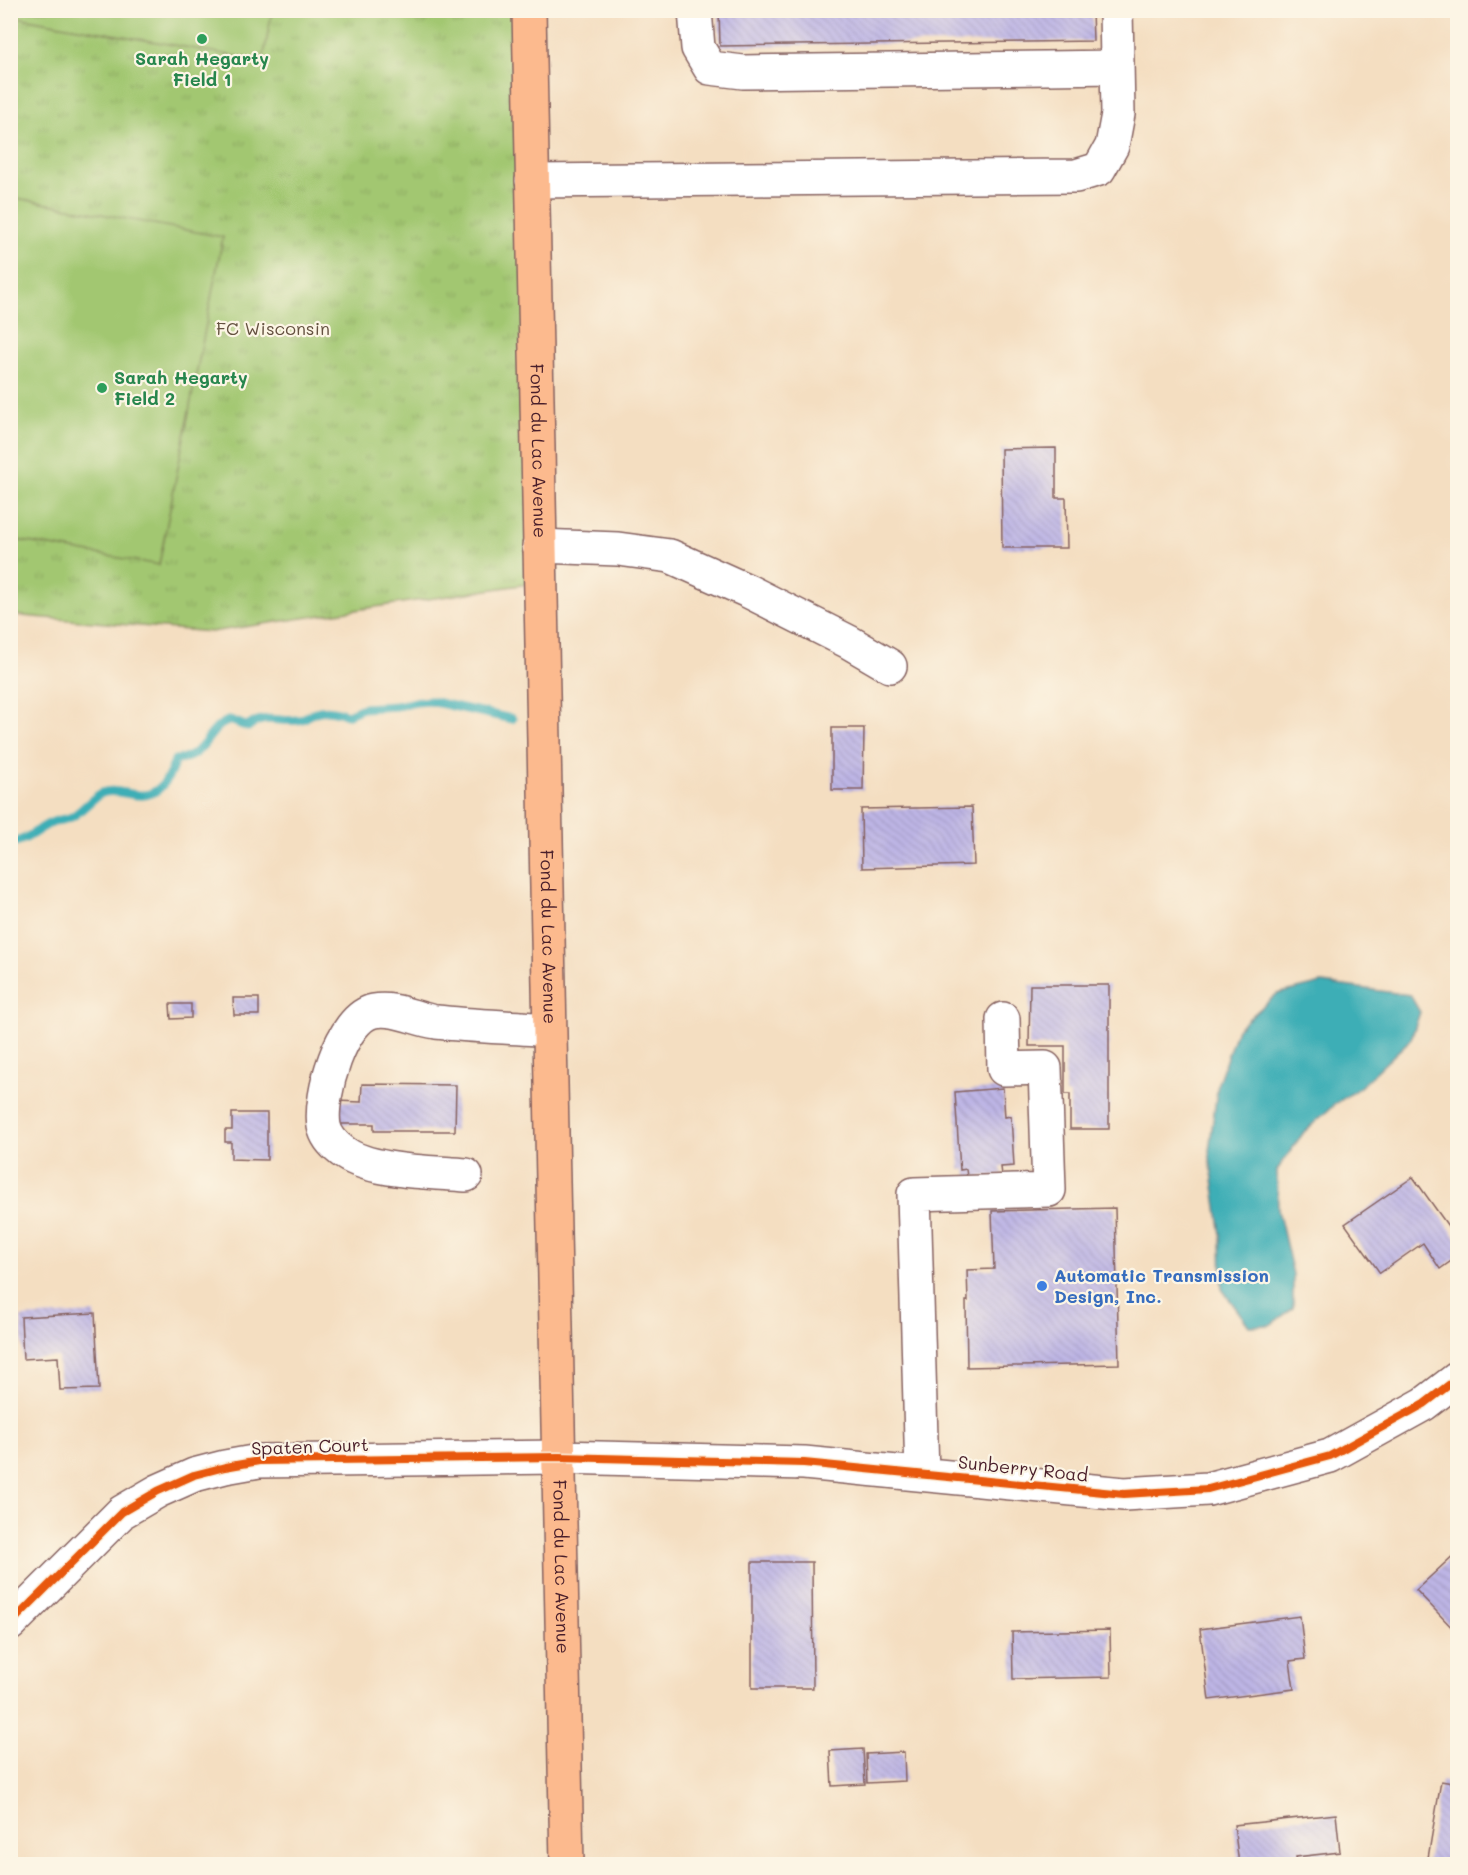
<svg xmlns="http://www.w3.org/2000/svg" width="1468" height="1875" font-family="Mali,sans-serif">
  <style>
    .park { fill: url(#park-tufts); stroke: #76734e; stroke-width: 1.5 }
    .pitch { fill: #a2c771; stroke: #76734e; stroke-width: 1.5 }
    .water { fill: #3daeb6; stroke: #446670; stroke-width: 1.5 }
    .lines { fill: none; stroke-linecap: round; stroke-linejoin: round }
    .stream { stroke: #3daeb6; stroke-width: 9 }
    .building { fill: url(#building-back-hatch) }
    .minor-casing { stroke: #866260; stroke-width: 36 }
    .major-casing { stroke: #866260; stroke-width: 36 }
    .minor { stroke: #fff; stroke-width: 33 }
    .major { stroke: #fcba8e; stroke-width: 33 }
    .cycleway-casing { stroke: #fcf5e5; stroke-width: 11 }
    .cycleway { stroke: #e8590c; stroke-width: 8 }
    .leisure-dot { fill: #2e9e5b; stroke: #fcf5e5; stroke-width: 2 }
    .shop-dot { fill: #3f7fe0; stroke: #fcf5e5; stroke-width: 2 }
    .labels { text-anchor: middle; stroke-width: 4.5; stroke-linejoin: round; paint-order: stroke }
    .leisure-label { font-size: 18px; font-weight: bold; fill: #27864d; stroke: #fcf5e5 }
    .park-label { font-size: 18px; fill: #645140; stroke: #fcf5e5 }
    .street-label { font-size: 18px; fill: #4a1f2b; stroke: #fcf5e5 }
    .shop-label { font-size: 18px; font-weight: bold; fill: #366cbe; stroke: #fcf5e5; text-anchor: start }
  </style>
  <defs>
    <pattern id="park-tufts" width="24" height="20" patternUnits="userSpaceOnUse" patternTransform="scale(1.5)"><rect width="24" height="20" fill="#a2c771"/><path d="M3 7l-1-3M5 7V3M7 7l1-3M15 17l-1-3M17 17v-4M19 17l1-3" fill="none" stroke="#8daa62"/></pattern>
    <pattern id="building-back-hatch" width="6" height="6" patternUnits="userSpaceOnUse" patternTransform="scale(1.5)"><rect width="6" height="6" fill="#bdb5e5"/><path d="M-1 5l2 2M0 0l6 6M5-1l2 2" fill="none" stroke="#a49bc5"/></pattern>
  </defs>
  <rect width="100%" height="100%" fill="#fcf5e5"/>
  <filter id="ink" filterUnits="userSpaceOnUse"><feTurbulence type="fractalNoise" baseFrequency=".0167" numOctaves="2"/><feDisplacementMap in="SourceGraphic" scale="12" xChannelSelector="R" yChannelSelector="G"/><feConvolveMatrix kernelMatrix="1 2 1 2 8 2 1 2 1" color-interpolation-filters="sRGB"/></filter>
  <filter id="wash" filterUnits="userSpaceOnUse"><feTurbulence type="fractalNoise" baseFrequency=".008" numOctaves="4" result="noise"/><feDisplacementMap in="SourceGraphic" scale="24" xChannelSelector="R" yChannelSelector="G"/><feGaussianBlur stdDeviation="1.35" result="paint"/><feColorMatrix in="noise" values="0 0 0 0 0 0 0 0 0 0 0 0 0 0 0 0 0 1.4 0 .05"/><feComposite in="paint" operator="in"/></filter>
  <g filter="url(#wash)">
    <rect width="100%" height="100%" fill="#f4dec1"/>
    <path class="park" d="M10,11h519l11,571 -329,50 -200,-17z"/>
    <path class="pitch" d="M10,11l1,-1 261,1 -9,50 -252,-45z
      M11,197l212,40 -64,328 -148,-26z"/>
    <path class="water" d="M1322,983l88,12 10,17 -9,27 -51,48 -26,18 -30,27 -27,38 1,40 15,64v34l-23,17 -21,1 -27,-37 -1,-54 -12,-84 9,-68 19,-54 40,-35z"/>
    <g class="lines">
      <path class="stream" d="M10,842c15,1 28,-14 41,-19 6,-3 12,-3 18,-5 10,-3 22,-20 33,-25 16,-6 34,7 50,0 13,-6 19,-19 23,-33 25,-2 27,-17 42,-32 3,-4 9,-6 13,-8l18,7c15,-14 33,-4 50,-7 5,0 9,-4 13,-6 13,-6 24,-4 36,1l16,-7 33,-2 20,-4 14,-1 82,18"/>
    </g>
    <g id="blocks">
      <path class="building" d="M719,10h373l1,31 -373,5z
        M1056,448v50h10l1,50h-65l-1,-99z
        M832,728h32l-1,62h-31z
        M972,807l2,58 -112,3 -1,-59z
        M1030,985h79v144h-39v-35h-5v-48h-36z
        M233,998h26v17h-25z
        M170,1004h21v14l-20,1z
        M362,1084l94,1 -1,46h-81v-7h-38v-23l25,1z
        M1003,1088l2,29 6,-1 3,50 -13,1 1,8 -35,2 -1,-8 -6,1 -5,-78z
        M232,1113h35v47l-36,-1v-17h-6v-12h7z
        M1413,1177l45,63v16l-18,13 -17,-26 -43,30 -35,-49z
        M1115,1208l4,156 -152,3 -1,-66h2l-1,-31 27,-1 -2,-58z
        M95,1313l4,76 -39,1 -2,-33 -35,2 -2,-42z
        M1458,1551v83l-42,-44z
        M752,1562h60l1,126h-61z
        M1300,1616l5,43 -15,2 4,28 -85,11 -9,-71z
        M1110,1630l1,47 -98,2 -1,-47z
        M863,1749l2,35 -33,2 -2,-35z
        M904,1752l1,29 -38,2 -1,-29z
        M1441,1781l17,3v80h-31z
        M1336,1814l4,38 -44,5 1,7h-58l-5,-39z"/>
    </g>
  </g>
  <g filter="url(#ink)">
    <use href="#blocks" fill-opacity="0" stroke="#866260" stroke-width="1.5"/>
    <g class="lines">
      <defs>
        <path id="minor" d="M695,10l3,38 12,20 33,4 374,-5
          M532,181l544,-5 23,-7 13,-23 6,-32 -2,-104
          M539,546l79,3 52,7 78,35 101,51 41,24
          M466,1175c-33,-3 -99,-3 -124,-24 -8,-6 -16,-15 -18,-25 -5,-29 17,-109 50,-115 21,-4 41,8 62,11 37,4 76,5 113,8
          M922,1474l-8,-280 135,-4 -4,-122 -41,1 -1,-50
          M10,1624l112,-112 36,-21 36,-16 31,-8 34,-6 300,-4 245,6 320,31 84,-5 122,-33 94,-52 34,-26"/>
        <g id="major">
          <path id="s1" d="M529,10l38,1854"/>
        </g>
      </defs>
      <use href="#minor" class="minor-casing"/>
      <use href="#major" class="major-casing"/>
      <use href="#minor" class="minor"/>
      <use href="#major" class="major"/>
      <defs>
        <path id="cycleway" d="M10,1624l112,-112 36,-21 36,-16 31,-8 34,-6 300,-4 245,6 320,31 84,-5 122,-33 94,-52 34,-26"/>
      </defs>
      <use href="#cycleway" class="cycleway-casing"/>
      <use href="#cycleway" class="cycleway"/>
    </g>
  </g>
  <g class="leisure-dot">
    <circle cx="202" cy="39" r="6"/>
    <circle cx="102" cy="388" r="6"/>
  </g>
  <circle class="shop-dot" cx="1042" cy="1286" r="6"/>
  <g class="labels">
    <g class="leisure-label">
      <text x="202" y="65">Sarah Hegarty<tspan x="202" dy="21">Field 1</tspan></text>
      <text x="114" y="384" text-anchor="start">Sarah Hegarty<tspan x="114" dy="21">Field 2</tspan></text>
    </g>
    <g class="park-label">
      <text x="273" y="335">FC Wisconsin</text>
    </g>
    <g class="street-label">
      <text dy="6" stroke="none"><textPath href="#s1" startOffset="441">Fond du Lac Avenue</textPath></text>
      <text dy="6" stroke="none"><textPath href="#s1" startOffset="927">Fond du Lac Avenue</textPath></text>
      <text transform="translate(310 1447) rotate(-2)" y="6">Spaten Court</text>
      <text transform="translate(1023 1469) rotate(6)" y="6">Sunberry Road</text>
      <text dy="6" stroke="none"><textPath href="#s1" startOffset="1557">Fond du Lac Avenue</textPath></text>
    </g>
    <g class="shop-label">
      <text x="1054" y="1282">Automatic Transmission<tspan x="1054" dy="21">Design, Inc.</tspan></text>
    </g>
  </g>
  <rect width="1468" height="1875" fill="none" stroke="#fcf5e5" stroke-width="36"/>
</svg>
